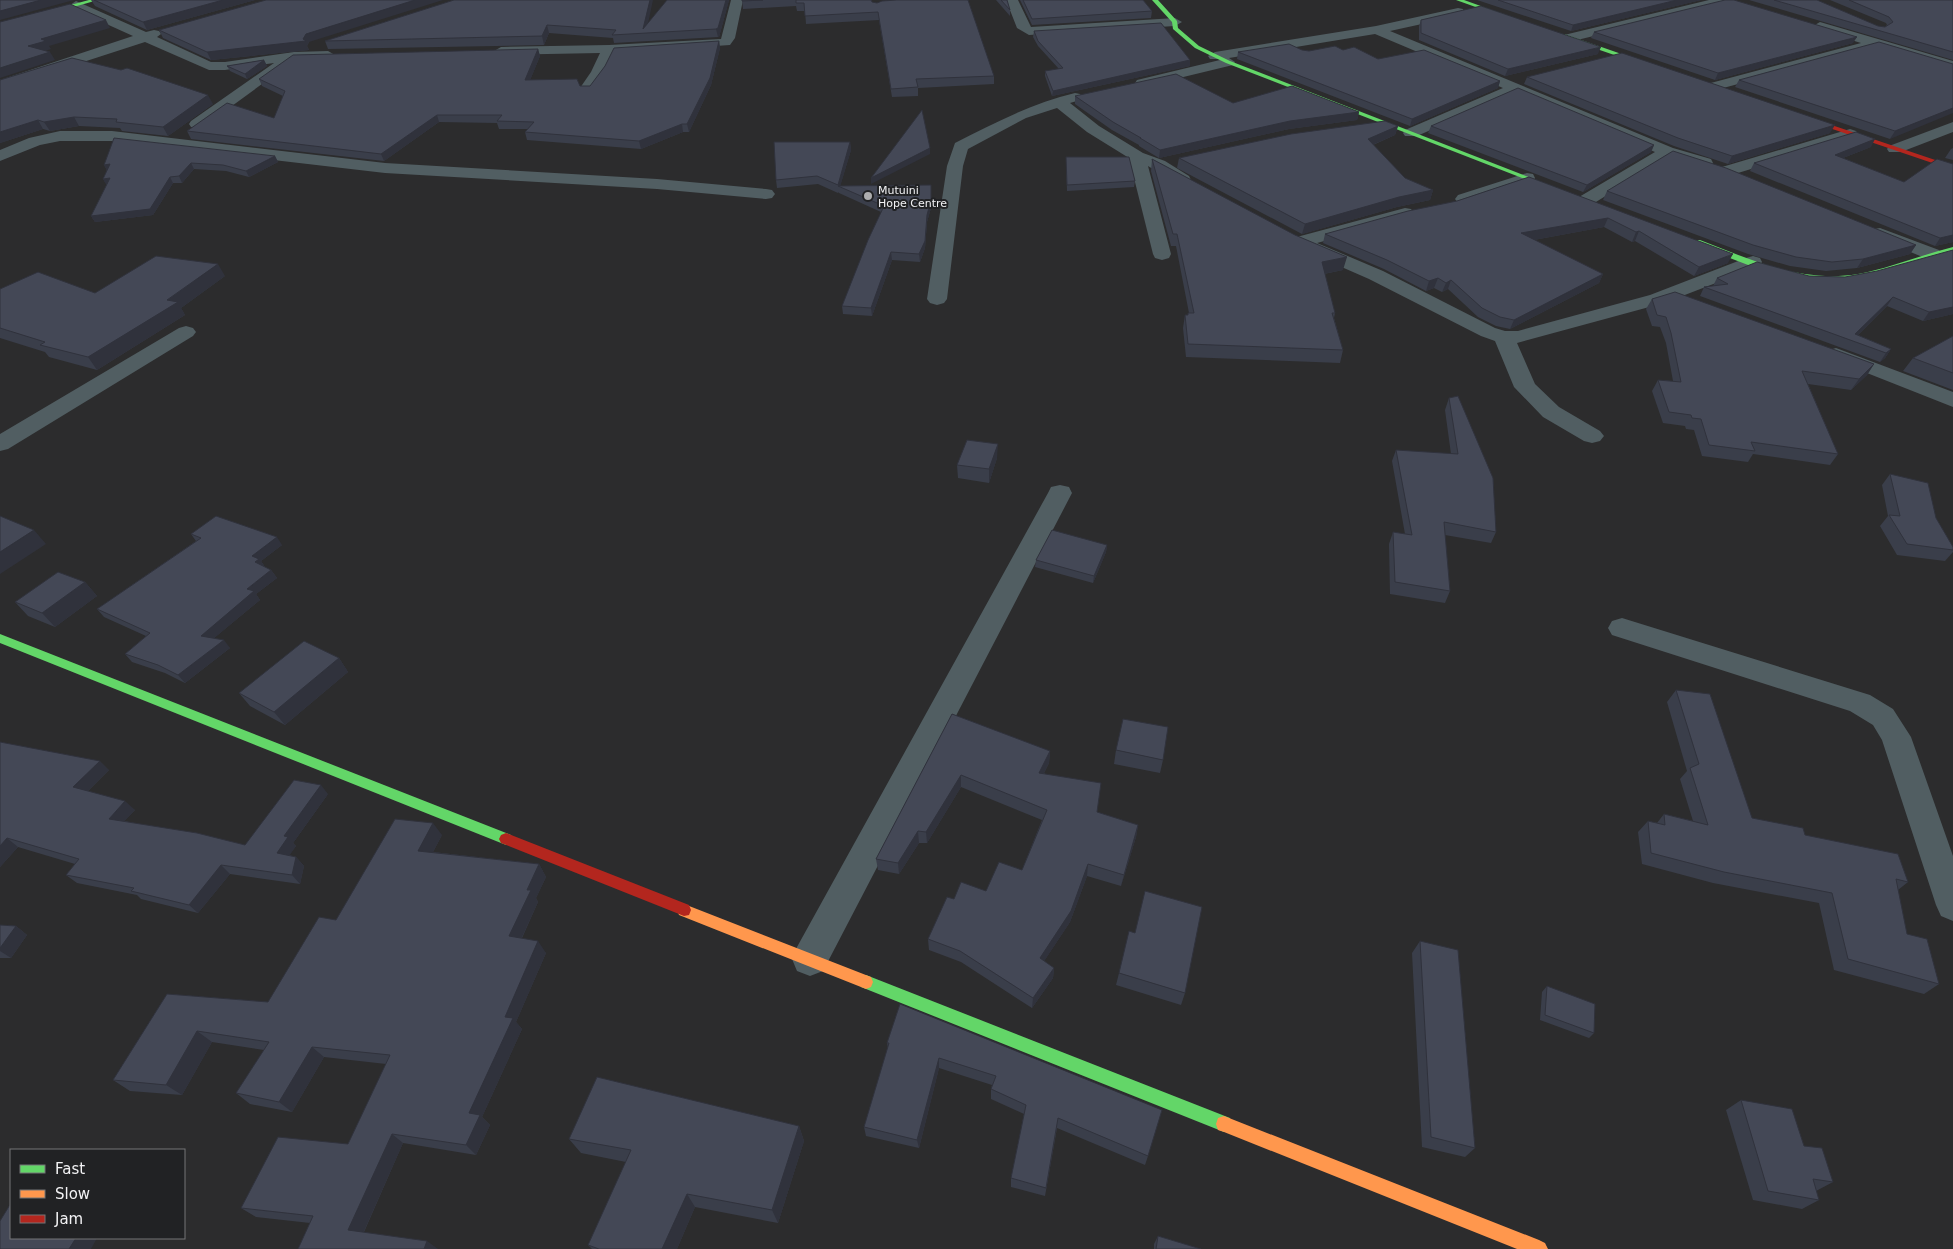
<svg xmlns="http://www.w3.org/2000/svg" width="1953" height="1249" font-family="'DejaVu Sans',sans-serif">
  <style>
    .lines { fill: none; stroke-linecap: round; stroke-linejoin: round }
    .street { fill: #515e62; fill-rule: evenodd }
    .fast { fill: #63d668; fill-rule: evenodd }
    .slow { fill: #ff974d; fill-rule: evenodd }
    .jam { fill: #b3261e; fill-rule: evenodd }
    .wall { fill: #3a3e4a }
    .shaded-wall { fill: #30323c }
    .building { fill: #444856; stroke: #30323c }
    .poi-dot { fill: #adadae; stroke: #212224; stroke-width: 2 }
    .labels { text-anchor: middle; stroke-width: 4; stroke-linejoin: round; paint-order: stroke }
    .far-poi-label { font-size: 11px; fill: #f2f2f4; stroke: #212224; text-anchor: start }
  </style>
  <rect width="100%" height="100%" fill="#2c2c2d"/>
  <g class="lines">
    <path class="street" d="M731,0h12l-8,38 -5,7 -116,8c-6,14 -13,26 -22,38h-10l-2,-3 11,-16 9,-19 -99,2 -7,-4 7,-4 108,-2 112,-6z
      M1006,0h12l13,27 144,-9 7,4 -7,4 -146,9 -12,-7z
      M1709,0h22l-2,3 -160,39 -7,-4 2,-3z
      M76,1l70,31 8,-2 5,1 2,3 -4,3 54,25h14l69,-10 34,-1 7,4 -7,4 -33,1 -92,67h-12l-2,-3 2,-3 83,-58 -49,7h-16l-64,-28 -145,47v-9l133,-44 -62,-28 -1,-3z
      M1458,8l5,1 1,3 -1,3 -73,16 283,117 38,11 2,4 -2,4 -6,1 -36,-11 -78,48 -6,1 -6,-1 -3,-4 3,-4 76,-45 -140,-59 -98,43h-12l-2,-3 2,-3 98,-42 -128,-54 -146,24 6,4 -2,3 -91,22 -5,-1 -2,-3 2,-3 87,-21h-14l-2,-3 7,-4 161,-26z
      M1820,22l133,39v9l-77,-23 -164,44 -5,-1 -2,-3 2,-3 154,-41 -46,-14 -2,-3z
      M1075,93l5,1 2,3 -2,3 -10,3 29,23 44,27 22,8 24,15 2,4 -2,4h-12l-29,-18 23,88 -2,4 -7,2 -7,-2 -2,-4 -24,-96 -42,-26 -30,-24 -31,10 -58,31 -5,17 -16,133 -3,4 -7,2 -7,-2 -3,-4 20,-133 8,-23c39,-20 78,-40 120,-50z
      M1953,122v10l-52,20h-12l-2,-3 2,-3z
      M1850,129l6,2 2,3 -2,3 -128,39 -6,-1 -2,-4 2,-4z
      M60,131h52l273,32 272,16 109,10 6,1 3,4 -3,4 -6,1 -109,-10 -272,-16 -273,-32h-52l-20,4 -40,16v-11l29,-12z
      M1527,173l6,1 2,4 -2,4 -69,22 -6,-1 -3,-4 3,-4z
      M1405,208l6,1 3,4 -3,4 -94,26 66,28 112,57 10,3h13l132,-36 96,-37 7,-2 7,2 2,4 -2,4 -96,37 -147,40 18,41 24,23 41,24 4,5 -4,5 -8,2 -8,-2 -41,-24 -29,-30 -19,-46 -14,-5 -112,-57 -64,-28 -2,-4 -10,-1 -2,-4 2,-4z
      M1880,228l59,22 2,4 -2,4 -7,2 -7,-2 -51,-21 -3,-4 3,-4z
      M186,326l7,2 3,4 -3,4 -185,113 -8,2v-17l179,-106z
      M1836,348l117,44v15l-124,-49 -4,-4 4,-4z
      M1060,485l9,2 3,6 -249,478 -13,5 -13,-5 -5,-12 5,-12 251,-454 3,-6z
      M1622,618l248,77 23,14 18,28 42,119v65l-12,-5 -5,-11 -54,-165 -9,-15 -23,-14 -238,-76 -4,-7 4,-7z"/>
    <path class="fast" d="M89,0h9l-98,28v-4z
      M1152,0h6l19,21 1,7 21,18 31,15 337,131 -6,1 -335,-130 -31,-15 -22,-19 -1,-7z
      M1456,0h8l53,19 -5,1z
      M1564,34l92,32 1,1 -5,1 -90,-31z
      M1694,240h6c51,20 101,43 158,34 32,-6 63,-19 95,-27v4c-41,12 -83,30 -127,30 -46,0 -90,-21 -132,-37z
      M0,634l511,201 2,4 -2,4 -5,2 -5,-2 -501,-200z
      M866,975l364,143 2,6 -2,6 -6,2 -363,-145 -2,-5 2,-5z"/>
    <path class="slow" d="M684,904l187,73 2,5 -2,5 -5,2 -187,-74 -2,-5 2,-5z
      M1224,1116l315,124 6,3 3,6h-31l-293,-117 -6,-2 -2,-6 2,-6z"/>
    <path class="jam" d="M1799,114l154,52v4l-156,-53v-2z
      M506,833l183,72 2,5 -2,5 -5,1 -183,-73 -2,-4 2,-4z"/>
  </g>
  <path class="wall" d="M91,0h164l-108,30 -52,-24z
    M454,0l194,23 81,-23 -10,37h-1l-104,6 -1,-5 -64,-5 -5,12 -216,4 -3,-8z
    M742,0h129l1,2 122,74v8l-76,4v8l-26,1 -13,-77 -73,4 -1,-13h-8l-1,-5 -53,3z
    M996,0h11l3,10v6z
    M1020,0h123l9,11 -1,7 -119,7z
    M1477,0h224l-130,31z
    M1749,0h68l61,26 7,1 2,-2 -1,-2 -56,-23h123v60z
    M1421,20l177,34 -93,22 -86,-36v-14z
    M159,30l150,12 -2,4 2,4 -98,10 -48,-22z
    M1034,31l156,29v6l-138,30 -7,-20v-5l14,-2 -21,-23 -5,-9z
    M1594,32l259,11 -138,37 -124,-42z
    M719,41l1,7 -9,37 -22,47h-6l-42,17 -114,-9 -2,-8 3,-3h-29l-2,-6 -58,-1 -55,39 -193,-22 -4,-8 87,-13 9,-22 -21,-10 -3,-7 279,-30 2,7 -10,24 50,6h10z
    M1302,50l7,1 34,-1 35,9 122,22 -2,7 -88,38 -173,-67 1,-7z
    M264,60l3,6 -20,13 -17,-8 -3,-5z
    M1953,64l-63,75 -155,-52 4,-7z
    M1527,77l303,56 -102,31 -54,-18 -150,-62z
    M0,80l213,24 -45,32 -46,-5 -2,-3 -41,-2 -29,5 -7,-2 -43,14z
    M1075,96l158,7 126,9 -2,8 -68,9 -130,29 -20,-12v-1l-27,-15 -37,-26z
    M1398,126l-3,9 -22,10 32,33 28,12 -3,10 -33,7 -95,27 -125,-66 2,-10z
    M1431,126l223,19 -3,7 -68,40 -155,-59z
    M850,142l1,8 -11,36 91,-1v23l-4,14 -2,26 -5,14 -28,-2 -20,56 -29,-2 -1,-8 39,-94 -42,-19v-1l-1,1 -20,-9 -41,4 -1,-8z
    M1871,147l-28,11 61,24 49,-18v78l-18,4 -185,-75 4,-8z
    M1953,148v12l-8,-2 6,-9z
    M275,156l3,6 -29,15 -23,-6 -32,-2 -12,14h-9l-20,32 -58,7 -4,-6 16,-31 -4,-6 4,-9 -3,-5z
    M1066,157l69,24 -1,6 -67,4z
    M1152,159l191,111 -19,4 11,39 -1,5 9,32 -3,13 -154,-6 -3,-29 2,-13h3v-2h1l-13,-67h-5l-20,-75z
    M1529,177l199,86 -34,13 -59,-35 -3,1 -28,-15 -70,13 69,34 -4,9 -89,46 -14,-3 -18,-9 -30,-28 -6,3 -8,-4 -8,3 -42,-22 -61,-26 2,-9 132,-33z
    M1607,191l309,54 -6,9 -53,14 -31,3 -36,-5 -42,-12 -145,-54z
    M225,276l-44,32 4,7 -88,55 -48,-13 -4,-5 -45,-14v-49l95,4z
    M1809,276l36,1 108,37 -30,7 -36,-15 -29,29 33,14 -6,9 -5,4 -180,-66 4,-9 9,-1 4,-8z
    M1652,299l222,65 -7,11 -16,15 -43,-6 30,70 -8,11 -77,-11 -5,8 -46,-6 -8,-26 -8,-1 -1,-3 -22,-3 -11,-32 6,-11 15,1 -7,-38 -6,-16 -8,-1 -6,-17z
    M1953,336v54l-50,-19 10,-13z
    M1449,398l47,134 -5,11 -46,-8 5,56 -5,12 -55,-9 -1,-50 4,-12 12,2 -13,-73 4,-11 55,4 -6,-44z
    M997,458l-8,25 -31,-5 -1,-13z
    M1890,474l46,44 17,29v5l-8,9 -48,-6 -17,-29 8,-10 -6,-31z
    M191,534l91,11 -21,16 4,6 6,3 6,8 -21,16 4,6 -46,38 16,10 -45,35 -20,-10 -33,-11 -7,-8 21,-18 -42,-19 -7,-8 99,-68z
    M1107,545l-1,7 -13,31 -58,-16 1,-7z
    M85,582l12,14 -42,31 -27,-11 -13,-14z
    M339,658l9,14 -63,53 -35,-19 -11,-13z
    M1676,690l76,128 53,17 103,47 -10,8 9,44 32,50 -15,10 -90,-24 -15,-67 -106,-20 -71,-19 -4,-32 10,-11 9,2 7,-9 29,7 -13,-42 7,-8 -20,-69z
    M952,714l98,37 -1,12 -5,10 53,39 41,13 -2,12 -15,49 -34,-10 -17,46 -26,39 10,7 -1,10 -21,30 -71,-46 -32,-12 -1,-11 26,-40 32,-8 36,-21 20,-50 -81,-33 -34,56h-8l-20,31 -21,-4 -2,-11z
    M0,742l109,28 -21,21 47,19 -11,11 121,24 83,-51 -35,49 3,3 -7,9 7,2 8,9 -4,18 -70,-10 -32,39 -57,-14 -4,-4 -60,-12 -11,-8 9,-11 -57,-17 -18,20z
    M1116,750l47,10 -3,13 -46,-9z
    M442,835l-9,17 106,12 7,13 -10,21 2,4 -16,36 24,15 -30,69 6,7 -40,88 8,8 -14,30 -73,-12 -39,89 74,17h-140l12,-26 -54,-6 -15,-9 107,-64 38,-80 -62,-7 -32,55 -42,-8 -14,-11 28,-43 -52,-8 -30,53 -52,-4 -17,-11 54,-86 101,8 68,-82z
    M0,925l16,1 11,9 -16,23h-11z
    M1420,941l55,207 -10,9 -43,-10 -10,-194z
    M1119,973l66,20 -4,12 -65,-20z
    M1547,986l47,47 -5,5 -49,-18 2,-28z
    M900,1004l248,152 -3,9 -88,-37 -12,68 -34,-9v-9l13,-64 -33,-15v-10l1,-4 -53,-17 -20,80 -53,-12 -2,-9 24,-79 -1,-5z
    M1741,1100l63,46 29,36 -17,9 3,9 -17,9 -49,-9 -27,-90z
    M799,1126l5,15 -26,82 -83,-16 -18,42h-85l-4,-4 38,-83 -45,-9 -12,-14z
    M1158,1236l43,13h-47v-5z"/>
  <path class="shaded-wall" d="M41,0h33l-74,20v-9z
    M223,0h32l-108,30 -4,-8z
    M415,0h28l-134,42 -2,4 2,4 -98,10 -4,-8 96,-13 3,-5z
    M650,0h3l-7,33 -3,-4z
    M726,0h3l-10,37h-1l-2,-8z
    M1677,0h24l-130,31 2,-6z
    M106,20l4,8 -61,18 2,3 -18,6 -5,-9 13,-7z
    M547,25l2,8 -5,12 -2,-9z
    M1857,37l-4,6 -138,37 3,-7z
    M719,41l1,7 -9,37 -22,47 -2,-8z
    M1601,47l-3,7 -93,22 3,-7z
    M538,49l2,7 -13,32 -2,-8z
    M50,52l5,8 -55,18v-10z
    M264,60l3,6 -20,13 -2,-5z
    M1190,60v6l-138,30 1,-5z
    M1500,81l-2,7 -88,38 2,-7z
    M208,95l5,9 -45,32 -5,-9z
    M1953,108v5l-63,26 5,-8z
    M1359,112l-2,8 -68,9 -130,29 1,-8 130,-29z
    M437,115l2,7 -55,39 -3,-7z
    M74,117l5,9 -29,5 -6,-9z
    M38,120l5,9 -43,14v-11z
    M682,124l1,8 -42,17 -2,-8z
    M1835,125l-5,8 -102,31 4,-8z
    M1398,126l-3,9 -30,13 3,-9z
    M1875,139l-4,8 -41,16 5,-8z
    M850,142l1,8 -11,37 -2,-1v7v-8z
    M1654,145l-3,7 -68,40 4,-7z
    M930,148v6l-59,30v-6z
    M275,156l3,6 -29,15 -3,-6z
    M191,163l3,6 -12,14 -3,-7z
    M110,164l-3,7 -3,-6z
    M170,177l3,6 -20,32 -58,7 -4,-6z
    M110,178l-3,8 -4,-7z
    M931,185v23l-4,14 -2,26 -5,14 -1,-8z
    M1433,190l-3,10 -33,7 -95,27 3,-10 94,-27z
    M1608,218l-4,9 -87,16 4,-10z
    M1639,231l-4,10 -3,1 4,-10z
    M1953,235v7l-18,4 5,-8z
    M1916,245l-6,9 -53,14 6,-9z
    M891,252l1,8 -20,56 -1,-8z
    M1733,254l-5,9 -34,13 5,-9z
    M1347,257l-4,13 -25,5 4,-13z
    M218,264l7,12 -44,32 4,7 -88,55 -9,-13z
    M1603,274l-4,9 -89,46 4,-9z
    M1438,278l-4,10 -8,3 3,-10z
    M1451,280l-3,9 -6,3 4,-9z
    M1893,297l-6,9 -35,35 3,-7z
    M1953,307v7l-30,7 6,-9z
    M1891,349l-6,9 -5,4 6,-9z
    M1874,364l-7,11 -16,15 8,-11z
    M998,444l-1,14 -8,25v-14z
    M34,530l12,14 -46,30v-22z
    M277,537l5,8 -21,16 4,6 -10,-5 -3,-6z
    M1107,545l-1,7 -13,31 1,-7z
    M271,570l6,8 -21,16 4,6 -53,44 -6,-8 46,-47z
    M85,582l12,14 -42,31 -13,-14z
    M224,640l6,8 -45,35 -7,-8z
    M339,658l9,14 -63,53 -11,-13z
    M1050,751l-1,12 -11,22 1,-12z
    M100,761l9,9 -26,26 -10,-9z
    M961,775v12l-34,56 -1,-11z
    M321,785l7,9 -35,49 3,3 -11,16 -8,-9 7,-17z
    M125,801l10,9 -17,18 -9,-9z
    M433,823l9,12 -15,28 -9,-12z
    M1138,825l-2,12 -15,49 3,-11z
    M918,831l1,12 -20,31 -1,-11z
    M7,838l11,9 -18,20v-21z
    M296,857l8,9 -4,18 -8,-9z
    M539,864l7,13 -10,21 2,4 -21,46 -8,-12 18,-46z
    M1088,864l-1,12 -17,46 -31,47 1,-11z
    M221,865l9,9 -32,39 -9,-8z
    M16,926l11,9 -16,23 -11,-7v-3z
    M538,941l8,12 -30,69 6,7 -40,88 8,8 -14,30 -10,-10 3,-32 36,-96z
    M1054,968l-1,10 -21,30 1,-10z
    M197,1031l15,11 -30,53 -16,-10z
    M312,1047l12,10 -32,55 -13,-10z
    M939,1058v10l-20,80 -2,-8z
    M799,1126l5,15 -26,82 -6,-13z
    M392,1134l11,9 -42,95 -13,-8z
    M687,1194l8,13 -18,42h-15z
    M76,1238h21l-6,11h-22z
    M427,1241l11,8h-14z"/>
  <path class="building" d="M0,0h41l-41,11z
    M94,0h129l-80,22z
    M266,0h149l-109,34 -3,5 3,2 -99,11 -48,-22z
    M454,0h196l-7,29 24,-29h59l-8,28 -2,1 -104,6 4,-5 -69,-5 -5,11 -217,5z
    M742,0h21l-21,1z
    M796,0h75l1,2 5,1 5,-2 14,-1h72l26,76 -78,3 2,8 -27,2 -13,-77 -73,4 -1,-13h-8z
    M1001,0h6l3,10z
    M1023,0h120l9,11 -120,8z
    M1498,0h179l-104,25z
    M1725,0h9l123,37 -139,36 -124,-41z
    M1774,0h43l61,26 7,1 8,-5 -4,-5 -40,-17h104v52z
    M70,4l36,16 -65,19 5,2 -18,5 22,6 -50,16v-46z
    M1481,6l120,41 -93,22 -87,-36v-13z
    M1161,23l29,37 -137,31 -8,-20 18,-3 -25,-27 -4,-10z
    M719,41l-9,37 -23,46h-5l-43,17 -114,-9 9,-10 -37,-1 5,-6h-65l-56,39 -194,-23 40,-28 47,15 11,-27 -26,-12 34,-24 245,-6 -13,31 52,-1 3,7h10l15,-20 9,-18z
    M1879,42l74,22v44l-58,23 -156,-51z
    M1289,44l13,6 7,1 26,-5 8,4 11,-3 24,12 46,-9 76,31 -88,38 -174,-67z
    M1622,53l213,72 -103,31 -54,-18 -151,-61z
    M72,58l49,12 6,-2 81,27 -45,32 -47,-5 1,-3 -43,-2 -30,5 -6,-2 -38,12v-52z
    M264,60l-19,14 -18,-8z
    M1176,74l57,29 59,-17 67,26 -69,9 -130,29 -20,-12h1l-28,-16 -38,-26z
    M1518,88l136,57 -67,40 -156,-59z
    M922,110l8,38 -59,30z
    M1385,121l13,5 -30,13 37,39 28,12 -34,7 -94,27 -126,-66 112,-24z
    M1856,132l19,7 -40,16 69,27 33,-23 16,5v71l-13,3 -186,-75z
    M114,138l161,18 -29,15 -23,-6 -32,-2 -12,13 -9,1 -20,32 -59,7 19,-38 -7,1 7,-15 -6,1z
    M774,142h76l-12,43 -21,-9 -41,4z
    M1673,151l53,17 190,77 -53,14 -31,3 -36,-5 -43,-12 -146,-54z
    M1066,157h63l6,24 -68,4z
    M1152,159l143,76 52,22 -25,5 13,51h-3l11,37 -155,-6 -3,-29h3v-2h6l-17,-79h-4z
    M1529,177l204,77 -34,13 -60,-36 -3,1 -28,-14 -87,15 82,41 -89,46 -14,-3 -18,-9 -31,-28 -5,3 -8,-5 -9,3 -42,-21 -62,-26 83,-23 49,-10z
    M931,185v15l-4,15 -2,26 -6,13 -28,-2 -20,56 -29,-2 26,-66 16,-34 -46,-20z
    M1953,250v57l-24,5 -36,-15 -38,37 36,15 -5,4 -182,-66 24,-3 -11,-6 40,-16 52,14 36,1 32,-6z
    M156,256l62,8 -51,36 11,2 -90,55 -48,-12 5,-3 -45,-14v-39l38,-17 57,21z
    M1675,292l199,72 -15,15 -57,-8 36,83 -87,-12 4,9 -46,-6 -8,-26 -9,-1 -1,-3 -22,-3 -11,-32 23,2 -10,-49 -5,-16 -9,-2 -5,-16z
    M1953,336v37l-40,-15z
    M1458,396l35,82 3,54 -52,-10 6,69 -55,-9 -2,-50 19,3 -16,-85 62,4 -9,-56z
    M967,440l31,4 -9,25 -32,-4z
    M1890,474l38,9 8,35 17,29v3l-46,-6 -18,-29 11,1z
    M0,516l34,14 -34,22z
    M216,516l61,21 -25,19 7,3 -4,3 16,8 -24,19 7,2 -53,45 23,4 -46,35 -20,-10 -33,-11 25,-21 -53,-24 104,-71 -10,-4z
    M1052,530l55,15 -13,31 -58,-16z
    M58,572l27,10 -43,31 -27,-11z
    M304,641l35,17 -65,54 -35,-19z
    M1676,690l34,4 42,124 51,10 2,7 93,19 10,28 -12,-3 11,55 20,5 12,45 -91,-25 -16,-66 -108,-21 -73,-19 -3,-32 17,4 -1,-11 44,11 -18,-57 9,-4z
    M952,714l98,37 -11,22 62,10 -4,29 41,13 -14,50 -36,-11 -17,47 -31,47 14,10 -21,30 -73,-47 -32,-12 19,-42 7,2 7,-17 25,9 13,-29 23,8 25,-60 -86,-35 -35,57 -8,-1 -20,32 -22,-4z
    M1123,719l45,8 -5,33 -47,-10z
    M0,742l100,19 -27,26 52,14 -16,18 88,14 48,12 49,-65 27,5 -37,51 4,1 -11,16 19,4 -4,18 -71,-10 -32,40 -58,-14 3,-3 -68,-13 13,-16 -72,-21 -7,8z
    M395,819l38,4 -15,28 121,13 -12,26h4l-22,46 29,5 -33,76 8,1 -44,95 11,2 -14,30 -74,-11 -44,96 79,11 -3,8h-126l15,-33 -72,-8 37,-71 70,7 42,-89 -78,-8 -33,55 -43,-9 33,-51 -72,-11 -31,54 -53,-5 54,-86 101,8 51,-85 17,3z
    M1145,891l57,16 -17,86 -66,-20 10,-42 6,2z
    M0,925l16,1 -16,22z
    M1420,941l38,9 17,198 -44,-11z
    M1547,986l48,18 -1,29 -49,-18z
    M900,1004l262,106 -14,46 -90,-38 -12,70 -35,-10 15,-73 -35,-16 5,-13 -57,-18 -22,82 -53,-13 25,-84h-2z
    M597,1077l202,49 -27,84 -85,-16 -25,55h-63l-11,-4 43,-95 -62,-11z
    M1741,1100l51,9 12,37 18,2 11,34 -20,-3 6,21 -51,-9z
    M11,1203v35h65l-7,11h-69v-28z
    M1158,1236l43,13h-45z"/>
  <circle class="poi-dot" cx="868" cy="196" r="5"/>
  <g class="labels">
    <g class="far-poi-label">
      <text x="878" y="194">Mutuini<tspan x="878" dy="13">Hope Centre</tspan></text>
    </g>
  </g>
  <rect x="10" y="1149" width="175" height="90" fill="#212224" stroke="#757577"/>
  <rect x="20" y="1165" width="25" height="8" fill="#63d668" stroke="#757577"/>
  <text x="55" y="1174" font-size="15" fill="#f2f2f4">Fast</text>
  <rect x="20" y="1190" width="25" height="8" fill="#ff974d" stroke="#757577"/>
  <text x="55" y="1199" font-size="15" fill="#f2f2f4">Slow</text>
  <rect x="20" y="1215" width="25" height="8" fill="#b3261e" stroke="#757577"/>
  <text x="55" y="1224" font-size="15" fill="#f2f2f4">Jam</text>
</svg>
